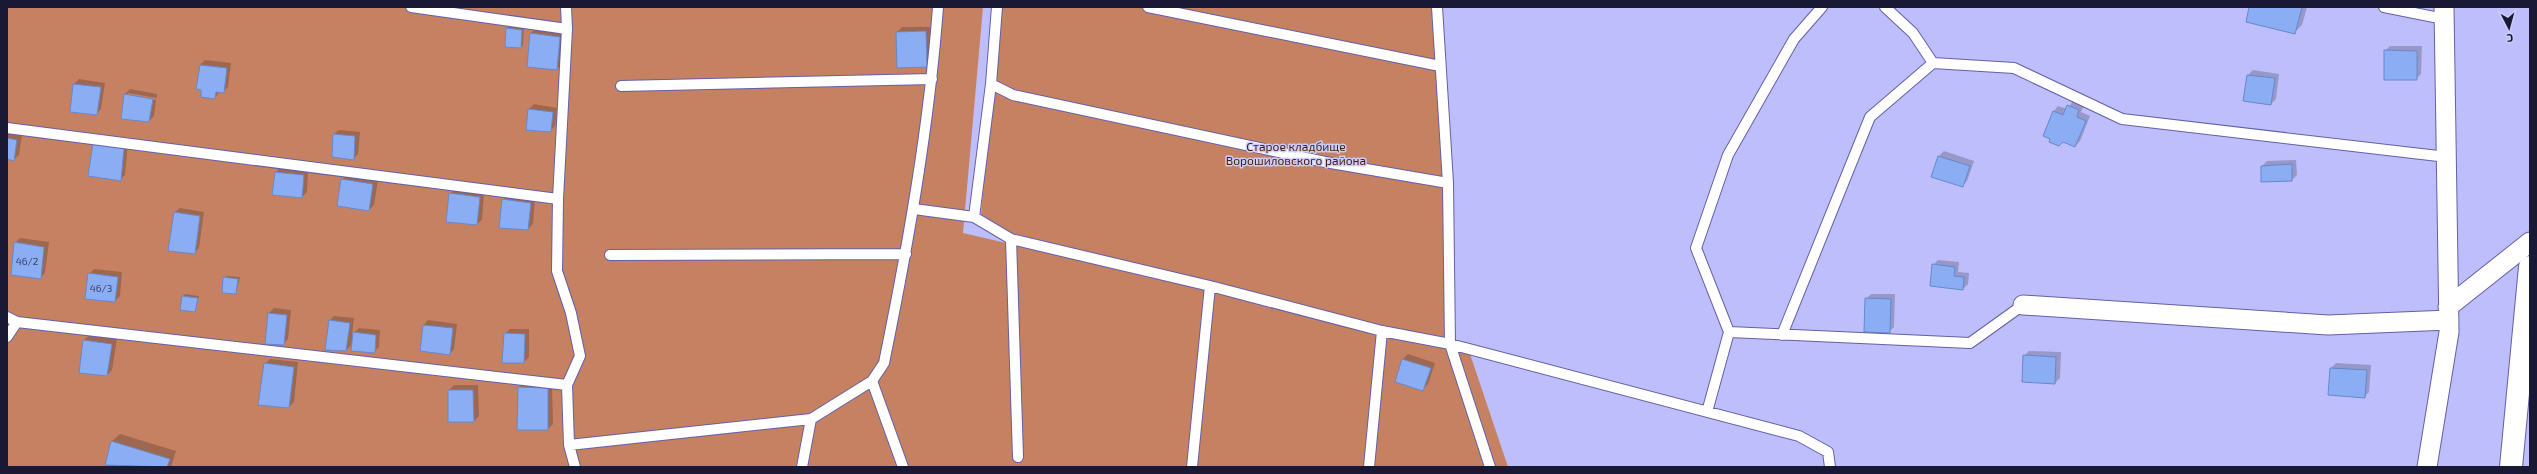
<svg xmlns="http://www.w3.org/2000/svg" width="2537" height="474" font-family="'Exo 2',sans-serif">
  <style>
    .green { fill: #c68163 }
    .shadow { fill: #0003 }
    .building { fill: #8badf3; stroke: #6788ca }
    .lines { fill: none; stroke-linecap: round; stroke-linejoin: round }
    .lane-casing { stroke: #6360a6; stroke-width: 12 }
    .street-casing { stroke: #6360a6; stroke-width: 21 }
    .highway-casing { stroke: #6360a6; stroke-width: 24 }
    .lane { stroke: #fff; stroke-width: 10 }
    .street { stroke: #fff; stroke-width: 19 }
    .highway { stroke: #fff; stroke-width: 22 }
    .labels { text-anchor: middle; stroke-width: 3; stroke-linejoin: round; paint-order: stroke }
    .number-label { font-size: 10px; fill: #363e64 }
    .park-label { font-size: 12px; fill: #471d09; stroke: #cbcdfb }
  </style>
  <rect width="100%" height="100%" fill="#bdbefb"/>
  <path class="green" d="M7,7h976l-20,226 506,118 39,116h-1501z
    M999,7h435l12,172 2,162 -64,-13 -373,-95 -30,-19z"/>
  <path class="shadow" d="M2250,7h57l-5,18 -7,7z
    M510,26l14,2 -1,17 -2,2 -14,-19z
    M902,27h28l1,34 -5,5 -29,-34z
    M536,28l28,4 -3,32 -4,5 -26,-36z
    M2390,46h32l-1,28 -5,5 -31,-28z
    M205,60l26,3 -3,24 -4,4h-4l-5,7 -15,-33z
    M2253,70l26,4 -3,25 -5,5 -23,-29z
    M79,79l26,4 -4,26 -5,5 -22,-30z
    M130,89l27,5v4l-29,-5v2l28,5 -2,16 -5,5 -24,-27z
    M2073,101l11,4 -3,7 9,4 -10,25 -5,5 -31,-11 10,-24 4,-5 9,3z
    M534,104l23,4 -2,18 -5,5 -21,-22z
    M339,130l21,2 -2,22 -5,5 -19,-25z
    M7,133l15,2 -3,20 -5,4 -7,-1z
    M128,143l-3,32 -5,5 -30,-5z
    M1944,151l30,10 -7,20 -5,5 -30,-10 7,-20z
    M2296,160l1,15 -5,5 -30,1v-15l5,-5z
    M281,167l27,3 -1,22 -5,5 -26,-25z
    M347,175l31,5 -4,25 -5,5 -31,-4 4,-26z
    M455,189l29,4 -2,27 -5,4 -27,-30z
    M508,195l27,3 -2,26 -5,5 -25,-29z
    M180,208l24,4 -5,36 -5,5 -19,-41z
    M20,238l29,4 -4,31 -5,5 -25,-35z
    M1938,260l21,2 -1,10 11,1 -1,11 -5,5 -30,-24z
    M94,269l28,3 -2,24 -5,5 -26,-27z
    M227,276l13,1 -4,16 -12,-15z
    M185,294l14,2 -4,15 -12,-15z
    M1871,294h24l-1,33 -5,5 -23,-33z
    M274,308l17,2 -3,29 -5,5 -17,-1 3,-30z
    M334,316l20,2 -2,17 7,-7 21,2 -1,17 -5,5 -21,-8 -7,6 -17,-29z
    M428,320l29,4 -3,25 -4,5 -26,-29z
    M510,329h19v28l-5,5 -19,-28z
    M89,335l28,4 -5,31 -5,5 -27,-3 4,-32z
    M2029,351l32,1 -1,26 -5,5 -31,-27z
    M1408,354l27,9 -7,21 -5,5 -20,-30z
    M270,359l28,3 -4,40 -5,5 -24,-43z
    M2336,363l35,2 -2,27 -5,5 -33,-29z
    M524,382l28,2 1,40 -5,5 -29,-42z
    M454,385h24l1,31 -5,5 -25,-31z
    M120,434l56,17 -5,16h-57l-8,-2 6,-24z"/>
  <path class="building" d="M2249,7h53l-7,27 -49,-12z
    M506,28l16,2 -1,18 -16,-1z
    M926,31l1,36 -30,1 -1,-36z
    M530,33l30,4 -3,33 -30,-3z
    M2384,50l33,1v29h-33z
    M200,65l27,3 -3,25 -8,-1 -1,7 -14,-2v-7l-5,-1z
    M2247,75l28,3 -4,27 -28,-4z
    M73,84l28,3 -4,28 -27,-3z
    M124,94l29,5 -4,23 -28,-3z
    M2067,105l12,5 -2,7 9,4 -11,26 -12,-5 -4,4 -10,-4 1,-3 -7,-3 10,-25 10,4z
    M528,109l25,3 -2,20 -25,-2z
    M333,134l22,2 -1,24 -22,-3z
    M7,138l10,2 -3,21 -7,-2z
    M93,143l31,5 -3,33 -33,-5z
    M1938,156l32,10 -7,21 -32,-10z
    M2292,164v17l-31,1v-16z
    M275,172l29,3 -2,23 -30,-3z
    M341,179l32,5 -4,27 -32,-5z
    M449,193l31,4 -3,28 -31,-3z
    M502,199l29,4 -3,27 -29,-2z
    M174,212l26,4 -5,38 -27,-3z
    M14,242l30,5 -3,32 -30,-4z
    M1932,264l23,3 -1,9 10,1 -1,13 -33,-4z
    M88,273l30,4 -3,25 -30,-3z
    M223,277l15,2 -2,15 -14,-1z
    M182,296l16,2 -3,14 -15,-2z
    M1865,298l26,1 -1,34 -26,-1z
    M268,313l19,2 -3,30 -19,-1z
    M329,320l21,3 -4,28 -21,-1z
    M423,325l30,3 -3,27 -30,-4z
    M353,332l23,3 -1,18 -24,-2z
    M504,333l21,1 -1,29h-22z
    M83,340l29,4 -5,32 -28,-3z
    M2023,355l33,2 -1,27 -33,-2z
    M1402,359l29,9 -8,23 -28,-9z
    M264,363l30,4 -5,41 -31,-3z
    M2330,368l37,2 -2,28 -37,-3z
    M518,387l30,1v42h-31z
    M448,390h25l1,32h-26z
    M111,441l59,18 -3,8 -62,-2z"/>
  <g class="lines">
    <defs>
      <path id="lane" d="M411,7l156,22
        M566,7l1,22 -9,170 -1,72 14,42 9,43 -13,29 2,60 6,22
        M1148,7l292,59
        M1437,7l11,176 2,161 40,123
        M1885,7l28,26 20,30
        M2384,7l60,12
        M991,84l22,11 312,67 123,21
        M621,86l311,-7
        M7,128l551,71
        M914,209l60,8 37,22 199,47 172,45 68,13 349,92 29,16 2,15
        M974,217l17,-133 6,-77
        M1011,239l7,218
        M610,255l296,-1
        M7,317l10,5 -10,15
        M17,322l550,63
        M1729,332l-33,-84 32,-93 66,-116 28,-32
        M1782,335l88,-218 63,-54 81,5 108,51 325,38
        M872,381l31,86
        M1707,412l22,-80 241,11 53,-38
        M569,445l242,-26
        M802,467l9,-48 61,-38 12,-18c24,-118 45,-236 54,-356
        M1192,467l18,-181
        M1369,467l13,-136"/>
      <path id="street" d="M2023,305l305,20 121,-5
        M2448,307l82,-65
        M2427,467l22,-135 -5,-325"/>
      <path id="highway" d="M2511,467l19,-200"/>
    </defs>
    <use href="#lane" class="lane-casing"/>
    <use href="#street" class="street-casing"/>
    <use href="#highway" class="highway-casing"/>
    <use href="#lane" class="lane"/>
    <use href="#street" class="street"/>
    <use href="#highway" class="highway"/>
  </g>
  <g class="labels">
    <g class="number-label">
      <text x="27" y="265">46/2</text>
      <text x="101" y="292">46/3</text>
    </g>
    <g class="park-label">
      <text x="1296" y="151">Старое кладбище<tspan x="1296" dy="14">Ворошиловского района</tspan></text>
    </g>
  </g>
  <rect width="2537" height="474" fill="none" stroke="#1a1935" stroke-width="16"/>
  <g transform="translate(2509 28) rotate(174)" stroke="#cbcdfb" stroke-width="3" paint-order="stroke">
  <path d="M0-3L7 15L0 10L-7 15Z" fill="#1a1935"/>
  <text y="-6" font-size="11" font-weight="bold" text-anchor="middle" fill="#1a1935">С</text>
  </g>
</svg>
